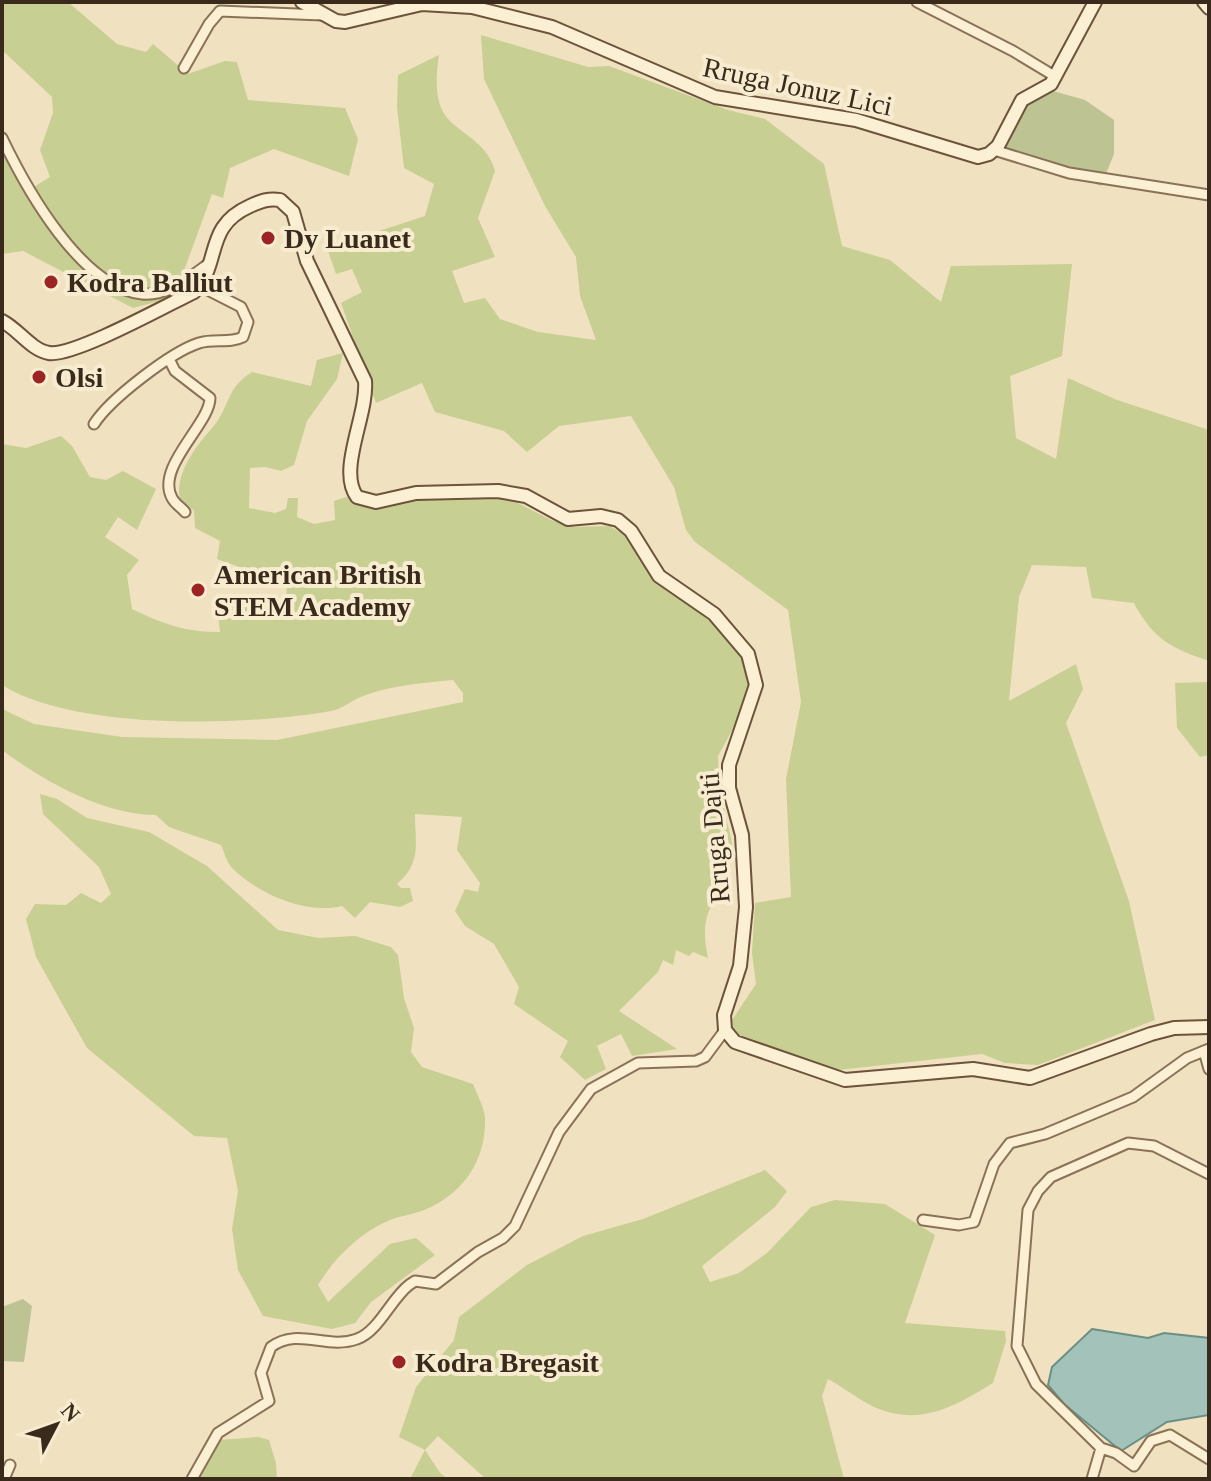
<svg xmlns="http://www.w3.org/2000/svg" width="1211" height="1481" font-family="'Times New Roman',serif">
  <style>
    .green { fill: #c8cf93 }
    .cemetery { fill: #bec393 }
    .water { fill: #a3c2b9; stroke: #6a9086; stroke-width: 2 }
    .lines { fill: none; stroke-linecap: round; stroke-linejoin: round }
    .street-casing { stroke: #8a7257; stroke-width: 13 }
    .secondary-casing { stroke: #6c533a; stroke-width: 16 }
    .street { stroke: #fbefd4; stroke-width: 9 }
    .secondary { stroke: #fbefd4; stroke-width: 12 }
    .poi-dot { fill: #9c2425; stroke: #f7ecd0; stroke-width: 3 }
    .labels { text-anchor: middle; stroke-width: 8; stroke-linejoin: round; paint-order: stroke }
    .street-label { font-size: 28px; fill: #392a1c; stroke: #f7ecd0 }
    .poi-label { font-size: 28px; font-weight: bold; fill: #392a1c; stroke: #f7ecd0; text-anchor: start }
  </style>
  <rect width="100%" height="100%" fill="#f0e1c0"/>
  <path class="green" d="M2,2h66l49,42 29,8 7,-8 35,30 37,-13 12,1 11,38 97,8 13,31 -9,37 -75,-27 -44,19 -7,30 -11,-4 -30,82 -19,24 -30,8 -110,-57 -21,3v-116l30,50 18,-11 -10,-27 13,-37 -1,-16 -50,-47z
    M481,35l107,32 21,-1 119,44 37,9 59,45 18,82 48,14 51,42 10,-36 121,-2 -10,92 -52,20 6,62 40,21 12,-81 49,22 92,30v231c-38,-13 -56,-22 -75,-58l-42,-5 -6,-31 -54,-2 -13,32 -10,104 67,-37 7,25 -17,34 63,178 26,119 -117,45 -33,-2 -23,-9 -144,16 -80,-26 -25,-12 -3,-9 26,-39 -4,-31 3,-50 36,-6 -5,-118 15,-77 -13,-92 -93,-68 -9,-12 -12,-43 -43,-71 -72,10 -32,26 -23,-21 -69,-19 -13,-29 -46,20 -35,-100 21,-11 -10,-23 -16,5 -9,-26 98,-32 9,-32 -30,-16 -7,-61 1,-32 41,-20c-3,20 -6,50 11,66 17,16 38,24 45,50l-17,47 17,39 -43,14 12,32 21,-5 15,21 38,13 58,8 -16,-44 -4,-39 -31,-51 -61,-127z
    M343,353l-6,26 -30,42 -13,44 -13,6 -16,-4 -15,1 -1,40 26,5 11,-4 2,-11h10l-1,19 17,7 21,-4 -1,-19 12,-4 26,12 73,-15h27l40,6 39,20 24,7 34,-1 18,10 36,48 59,47 18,24 12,28 -5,20 -29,53 1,30 13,57 -3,44c-26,19 -27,42 -21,71l-15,-6 -4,4 -13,-6 -3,15 -10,-5 -5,12 -39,39 58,38 -45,7 -11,-22 -24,12 9,23 -21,11 -25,-23 8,-16 -54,-37 5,-17 -25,-43 -29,-18 -10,-15 10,-22 13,3 2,-9 -23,-33 5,-33 -47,-3c0,30 7,48 -18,70l4,4h9l3,13 -13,6 -30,-5 -15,16 -13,-12c-35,9 -84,-12 -110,-38 -5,-5 -8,-16 -11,-23l-52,-18 -13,-12c-52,0 -113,-34 -154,-65v-41l32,15 88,13 155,3 186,-38v-9l-10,-13c-30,3 -61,5 -90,16 -11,4 -21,13 -32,15 -85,15 -255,20 -329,-26v-241l24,4 35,-12 11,10 18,31 16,3 17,-9 33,18 -19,41 -19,-13 -13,20 34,23 -12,15 5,34c31,15 53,23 88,23l-4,-35 69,17 2,-30 -70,-25 3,-18 -25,-13 -1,-18 -13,-6c-9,-28 15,-58 32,-77 18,-22 12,-38 39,-55l59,14 6,-26z
    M1209,682v73l-9,2 -23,-29 -2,-45z
    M40,794l17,5 30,19 62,14 58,34 71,64 40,8 37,-2 36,11 7,8 6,43 10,30 -3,24 11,15 51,17c4,11 12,24 12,35 1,40 -20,71 -54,88 -13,7 -28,8 -41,13 -29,12 -56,38 -72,65l10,17 62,-58 26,-6 19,17 -64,47 -16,21 -23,6 -69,-13 -25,-46 -6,-41 6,-38 -11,-53 -33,-2 -107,-88 -51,-91 -10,-38 9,-15 31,1 15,-12 20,10 10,-9 -12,-27 -56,-53z
    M765,1170l22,21 -12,16 -73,59 8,16 29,-9 28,-20 44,-46 24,-7 50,4 50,31 -30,88 100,8 1,10 -13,42c-33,20 -65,40 -105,29 -21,-5 -41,-23 -60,-33l-6,17 22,83h-358l-48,-43 -13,14 15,23 8,6h-38l15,-29 -26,-13 17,-50 38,-47 5,-23 68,-52 56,-29 60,-17z
    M258,1437l11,3 7,23 1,16h-80l22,-39z"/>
  <path class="cemetery" d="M1053,91l32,9 29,20v34l-13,32 -99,-37 22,-44z
    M23,1299l9,7 -8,56 -22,-1v-54z"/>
  <path class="water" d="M1092,1329l56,9 16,-5 45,5v77l-42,7 -46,29 -57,-47 -16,-19 4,-18z"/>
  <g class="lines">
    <defs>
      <path id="street" d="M917,2l96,49 43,26
        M184,68l25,-44 11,-13 102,4
        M2,138c24,50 79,150 140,156 26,2 47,-16 66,-30
        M994,150l75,23 140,22
        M170,361l5,10 35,27c0,26 -55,69 -38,100 3,6 9,9 13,14
        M94,424c16,-25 77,-72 105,-81 15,-5 30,1 44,-6l5,-15 -7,-15 -45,-23
        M1209,1049l-5,2 5,18
        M923,1220l36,5 15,-3 20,-58 16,-21 35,-9 88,-37 54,-39 17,-7
        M1101,1448l-65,-64 -19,-38 11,-136 10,-19 13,-14 77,-34 26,3 55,28
        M1101,1448l15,5 18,13 17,-25 19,-6 39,24
        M4,1479l6,-14
        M192,1479l26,-46 51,-32 -8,-28 10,-26c27,-20 56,3 86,-8 21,-7 34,-40 52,-54l6,-4 21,3 42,-32 25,-14 12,-12 44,-94 32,-43 47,-26 58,-2 9,-4 20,-27
        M1092,1479l9,-31"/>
      <path id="secondary" d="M302,2l34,19 9,1 77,-18 50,3 80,20 163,70 141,23 122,37 11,-3 9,-8 24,-46 29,-16 44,-82
        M1204,2l5,6
        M2,321c16,8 29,29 47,32 24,4 118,-48 145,-61 28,-29 9,-65 56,-86 11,-5 19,-8 30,-6l13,12 14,49 58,120c3,34 -28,89 -8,116l19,5 40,-9 82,-2 28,5 42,23 33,-3 17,4 13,11 28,45 55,38 34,40 8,31 -27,80v23l13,47 4,72 -6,59 -16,49 1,15 10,12 110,38 128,-11 57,9 121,-44 23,-6 35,-1"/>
    </defs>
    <use href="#street" class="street-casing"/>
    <use href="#secondary" class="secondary-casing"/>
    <use href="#street" class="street"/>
    <use href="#secondary" class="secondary"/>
  </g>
  <g class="poi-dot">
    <circle cx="268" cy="238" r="8"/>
    <circle cx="51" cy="282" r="8"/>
    <circle cx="39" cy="377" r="8"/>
    <circle cx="198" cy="590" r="8"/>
    <circle cx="399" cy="1362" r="8"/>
  </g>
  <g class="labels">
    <g class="street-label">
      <text transform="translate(798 86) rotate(12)" y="10">Rruga Jonuz Lici</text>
      <text transform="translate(714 838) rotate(-95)" y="10">Rruga Dajti</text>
    </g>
    <g class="poi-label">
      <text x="284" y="248">Dy Luanet</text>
      <text x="67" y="292">Kodra Balliut</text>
      <text x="55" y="387">Olsi</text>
      <text x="214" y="584">American British<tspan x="214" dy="32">STEM Academy</tspan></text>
      <text x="415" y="1372">Kodra Bregasit</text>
    </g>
  </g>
  <rect width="1211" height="1481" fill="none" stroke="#392a1c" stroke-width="8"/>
  <g transform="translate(56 1425) rotate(49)" stroke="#f7ecd0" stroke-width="6" paint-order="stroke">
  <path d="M0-6L14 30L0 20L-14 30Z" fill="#392a1c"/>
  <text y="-12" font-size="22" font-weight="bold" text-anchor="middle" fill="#392a1c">N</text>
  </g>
</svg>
